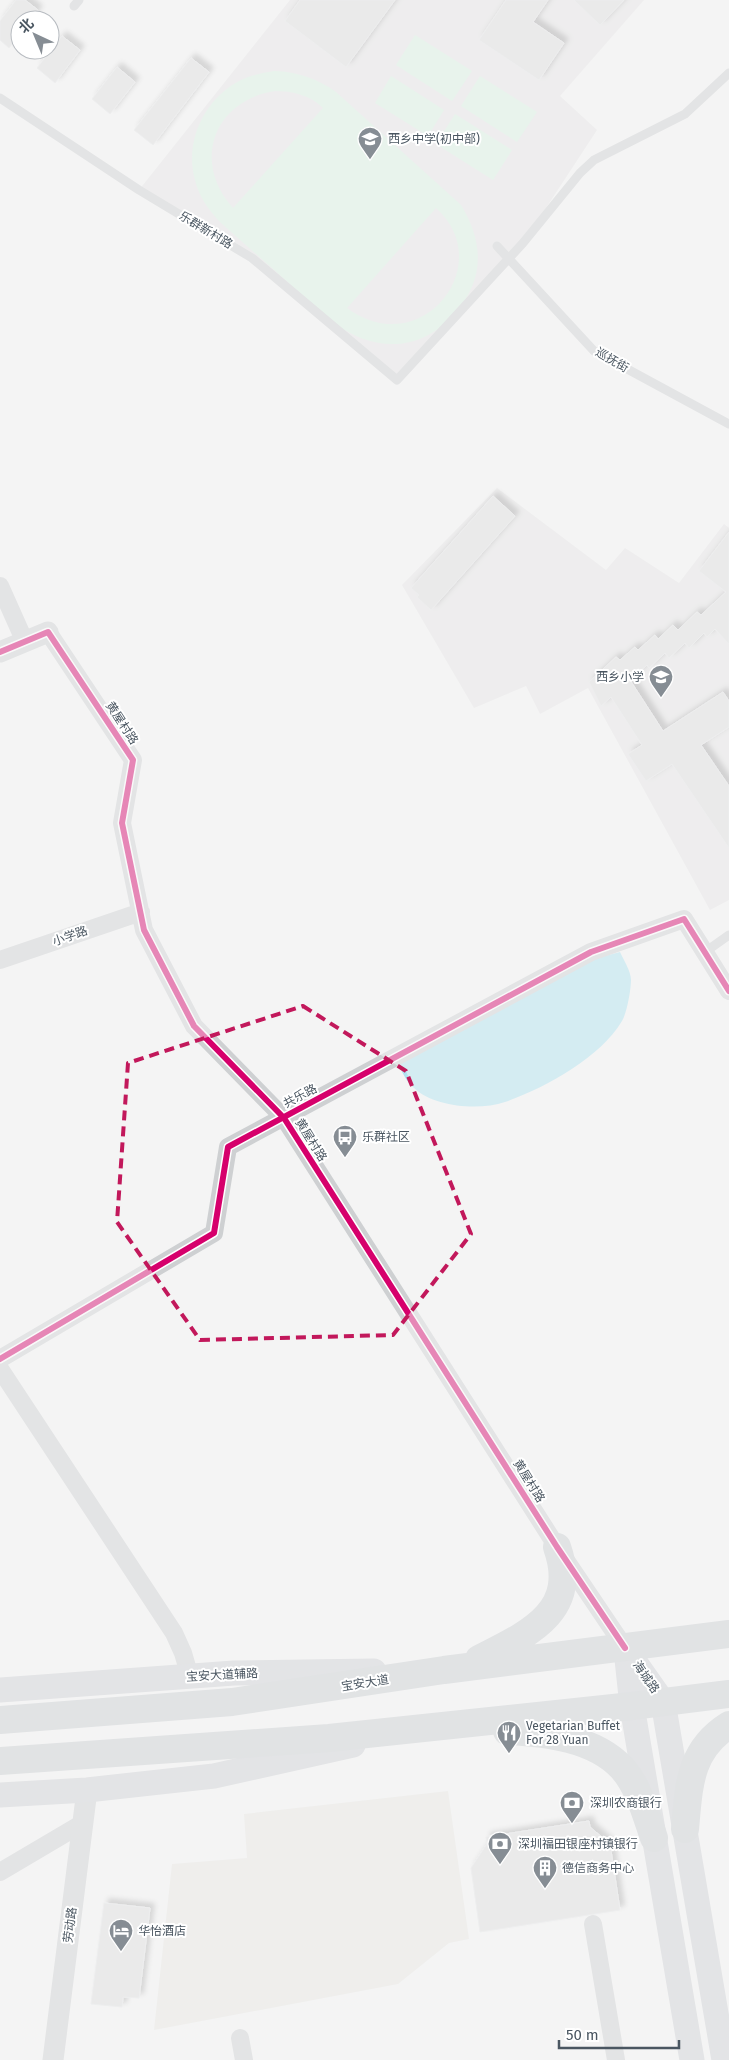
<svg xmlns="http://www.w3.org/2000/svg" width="729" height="2060" font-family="'Fira Sans','Noto Sans SC',sans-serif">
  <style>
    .commercial { fill: #e8e7e3 }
    .education { fill: #e6e5e6 }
    .green { fill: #d9f2e3; fill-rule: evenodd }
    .water { fill: #aee2f0 }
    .building { fill: #ddddde; stroke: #e5e6e7; filter: url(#shadow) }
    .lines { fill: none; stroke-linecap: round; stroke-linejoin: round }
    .service { stroke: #ced0d2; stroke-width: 9 }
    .minor { stroke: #ced0d2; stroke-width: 18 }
    .tertiary { stroke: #ced0d2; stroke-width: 21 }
    .secondary { stroke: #ced0d4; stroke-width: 25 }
    .primary { stroke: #caced1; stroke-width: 28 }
    .cycleway-casing { stroke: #fff; stroke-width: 9 }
    .cycleway { stroke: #d6006c; stroke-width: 6 }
    .marked { fill: none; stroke: #c2185b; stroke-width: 4; stroke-dasharray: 10 6; stroke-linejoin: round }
    .labels { text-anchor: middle; stroke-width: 4; stroke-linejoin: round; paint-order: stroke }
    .poi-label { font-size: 12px; fill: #4a5661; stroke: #fff; text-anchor: start }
    .street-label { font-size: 12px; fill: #4a5661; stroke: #fff }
  </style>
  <defs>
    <filter id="shadow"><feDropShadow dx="4.5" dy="-4.5" stdDeviation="2.5" flood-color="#0004"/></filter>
  </defs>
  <rect width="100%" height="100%" fill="#f4f4f4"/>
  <path class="commercial" d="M448,1791l21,148 -20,4 -51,41 -244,46 18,-166 75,-6 -3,-44z"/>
  <path class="education" d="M290,0h354l-84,96 37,34 -74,113 -126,137 -145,-122 -113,-68z
    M497,488l109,82 19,-22 54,35 45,-59 5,4v372l-19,10 -122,-222 -48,26 -14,-28 -52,22 -72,-123z"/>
  <path class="green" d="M415,35l57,36 -20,30 -56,-36z
    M274,71c24,1 42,7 62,21l125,113c23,38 24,75 -7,109 -34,39 -80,38 -120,9l-114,-101c-11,-12 -21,-25 -25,-42 -11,-39 10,-82 46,-100 10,-5 22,-7 33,-9zM275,91c18,0 35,4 48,17l-90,100c-42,-46 -19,-108 42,-117zM436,208c63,56 -15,155 -89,100z
    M391,76l53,34 -16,26 -53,-33z
    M480,76l57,36 -20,30 -56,-36z
    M455,114l57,36 -19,30 -57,-36z"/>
  <path class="water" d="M620,952c3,7 11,19 11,28 0,9 -4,33 -9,41 -22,37 -77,67 -117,81 -26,9 -71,5 -91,-14 -8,-7 -12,-16 -16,-25l199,-105z"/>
  <path class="building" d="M16,0h9l13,10 -7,10h-11v14l-11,14 -9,-8v-19z
    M300,0h95l-49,67 -61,-46z
    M506,0h42l-15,22 31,21 -25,37 -60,-40z
    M574,0h50l-24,25z
    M62,36l18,14 -25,33 -18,-15z
    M191,58l18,14 -56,73 -19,-15z
    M117,67l18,15 -25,32 -18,-15z
    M493,496l22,20 -84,94 -14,-13 2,-2 -8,-7z
    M729,532v112l-14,-15 -8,8 -3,-4 -15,15 -4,-5 -16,15 -4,-5 -16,15 -2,-3 -17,15 33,51 60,-39 6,9v26l-28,18 28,41v62l-57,-84 -26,17 -18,-27 14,-9 -31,-48 -10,9 -12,-24 27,-25 4,3 15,-13 3,3 17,-15 3,4 15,-14 5,5 19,-18 4,3 25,-23 -27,-21z
    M589,1821l1,6 20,17 10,66 -140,22 -9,-64 16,-24 -1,-7z
    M104,1903l46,5 -11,90 -16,-1 -1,10 -31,-3z"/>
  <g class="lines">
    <path class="service" d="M74,6l5,-6
      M0,98l139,92 113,68 145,122 126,-137 57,-70 14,-13 91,-46 44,-41
      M497,246l97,105 135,73
      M705,952l24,-17"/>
    <path class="minor" d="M0,586l25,56
      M48,632l85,128 -11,63 22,107 50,96 90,92 273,429 68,101
      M0,960l141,-48
      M0,1359l214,-126 14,-86 363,-195 93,-33 45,72
      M0,1369l174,264 9,20 7,24
      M0,1872l83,-49
      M593,1924l23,136
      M240,2038l4,22"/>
    <path class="tertiary" d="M0,652l48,-20
      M53,2060l34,-270"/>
    <path class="secondary" d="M625,1648l38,54 61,358
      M626,1650l6,56 60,354
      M0,1690l234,-17 140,-2
      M0,1795l87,-5 127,-14 139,-31"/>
    <path class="primary" d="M479,1659c49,-25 101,-47 78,-112
      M0,1720l232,-18 212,-32 285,-36
      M507,1731c39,2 87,7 115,37 17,19 24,47 32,70
      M0,1761l329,-23 303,-32 97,-12
      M685,1829c4,-43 4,-79 44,-104"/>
    <defs>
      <path id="cycleway" d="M0,652l48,-20 85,128 -11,63 22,107 50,96 90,92 273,429 68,101
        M0,1359l214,-126 14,-86 363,-195 93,-33 45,72"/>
    </defs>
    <use href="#cycleway" class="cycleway-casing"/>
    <use href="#cycleway" class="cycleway"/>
  </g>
  <path d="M0 0H729V2060H0ZM303,1006l103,65 65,163 -78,101 -193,5 -83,-118 11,-159z" fill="#f4f4f4" fill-opacity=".55" fill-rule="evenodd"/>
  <path class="marked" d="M303,1006l103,65 65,163 -78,101 -193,5 -83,-118 11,-159z"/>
  <defs>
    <symbol id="school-pin" viewBox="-11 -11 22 30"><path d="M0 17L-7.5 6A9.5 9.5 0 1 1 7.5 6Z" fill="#868d94" stroke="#fff"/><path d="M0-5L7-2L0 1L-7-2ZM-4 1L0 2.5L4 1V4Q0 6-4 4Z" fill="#fff"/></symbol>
    <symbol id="bus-pin" viewBox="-11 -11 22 30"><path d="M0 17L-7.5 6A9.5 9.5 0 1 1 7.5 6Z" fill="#868d94" stroke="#fff"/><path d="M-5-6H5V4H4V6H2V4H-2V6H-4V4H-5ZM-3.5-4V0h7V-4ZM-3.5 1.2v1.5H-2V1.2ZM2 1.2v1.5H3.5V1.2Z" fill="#fff"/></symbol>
    <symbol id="restaurant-pin" viewBox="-11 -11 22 30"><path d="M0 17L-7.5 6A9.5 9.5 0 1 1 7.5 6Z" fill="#868d94" stroke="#fff"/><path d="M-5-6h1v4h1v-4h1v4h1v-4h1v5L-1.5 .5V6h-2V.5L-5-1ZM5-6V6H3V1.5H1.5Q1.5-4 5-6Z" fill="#fff"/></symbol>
    <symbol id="bank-pin" viewBox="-11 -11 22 30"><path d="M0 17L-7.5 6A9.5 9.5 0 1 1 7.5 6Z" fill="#868d94" stroke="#fff"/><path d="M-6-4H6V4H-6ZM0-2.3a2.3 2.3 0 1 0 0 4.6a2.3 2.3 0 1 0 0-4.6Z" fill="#fff"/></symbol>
    <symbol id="building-pin" viewBox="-11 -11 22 30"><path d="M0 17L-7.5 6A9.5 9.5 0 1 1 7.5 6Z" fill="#868d94" stroke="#fff"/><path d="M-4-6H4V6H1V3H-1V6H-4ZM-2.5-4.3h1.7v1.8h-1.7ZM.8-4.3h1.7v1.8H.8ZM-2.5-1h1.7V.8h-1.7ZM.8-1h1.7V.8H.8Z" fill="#fff"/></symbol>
    <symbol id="hotel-pin" viewBox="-11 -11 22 30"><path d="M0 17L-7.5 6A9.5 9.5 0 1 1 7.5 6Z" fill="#868d94" stroke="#fff"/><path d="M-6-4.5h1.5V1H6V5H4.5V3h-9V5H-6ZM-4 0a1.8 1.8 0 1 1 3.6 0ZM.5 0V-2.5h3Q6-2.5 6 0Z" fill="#fff"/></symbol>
  </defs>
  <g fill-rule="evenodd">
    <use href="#school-pin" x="356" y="125" width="28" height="38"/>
    <use href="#school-pin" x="647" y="663" width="28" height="38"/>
    <use href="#bus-pin" x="331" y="1123" width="28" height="38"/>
    <use href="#restaurant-pin" x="495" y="1719" width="28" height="38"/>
    <use href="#bank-pin" x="558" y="1789" width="28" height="38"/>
    <use href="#bank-pin" x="486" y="1830" width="28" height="38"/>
    <use href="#building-pin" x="531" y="1854" width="28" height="38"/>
    <use href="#hotel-pin" x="107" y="1917" width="28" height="38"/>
  </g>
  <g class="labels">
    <g class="poi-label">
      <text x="388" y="143">西乡中学(初中部)</text>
      <text x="644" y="681" text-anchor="end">西乡小学</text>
      <text x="362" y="1141">乐群社区</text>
      <text x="526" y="1730">Vegetarian Buffet<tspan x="526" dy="14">For 28 Yuan</tspan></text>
      <text x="590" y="1807">深圳农商银行</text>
      <text x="518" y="1848">深圳福田银座村镇银行</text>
      <text x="562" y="1872">德信商务中心</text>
      <text x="138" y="1935">华怡酒店</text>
    </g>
    <g class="street-label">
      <text transform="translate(206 230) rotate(31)" y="4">乐群新村路</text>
      <text transform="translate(612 360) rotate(30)" y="4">巡抚街</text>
      <text transform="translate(122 723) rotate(57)" y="4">黄屋村路</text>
      <text transform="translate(70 936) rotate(-19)" y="4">小学路</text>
      <text transform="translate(300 1096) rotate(-28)" y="4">共乐路</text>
      <text transform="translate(311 1140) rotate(58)" y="4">黄屋村路</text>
      <text transform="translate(529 1481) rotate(58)" y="4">黄屋村路</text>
      <text transform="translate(222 1675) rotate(-3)" y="4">宝安大道辅路</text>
      <text transform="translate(646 1677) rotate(55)" y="4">海城路</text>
      <text transform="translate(365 1683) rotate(-9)" y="4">宝安大道</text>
      <text transform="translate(70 1925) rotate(-83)" y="4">劳动路</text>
    </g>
  </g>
  <g transform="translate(35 35) rotate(316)"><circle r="24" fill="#ffffff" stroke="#b7bbc0"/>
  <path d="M0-4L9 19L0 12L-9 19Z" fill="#868d94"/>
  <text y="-8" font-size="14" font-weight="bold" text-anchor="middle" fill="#4a5661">北</text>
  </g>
  <path d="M559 2040v8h120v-8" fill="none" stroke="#4a5661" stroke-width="2.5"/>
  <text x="566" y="2040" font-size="15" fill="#4a5661" stroke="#ffffff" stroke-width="4" paint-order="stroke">50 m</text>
</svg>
